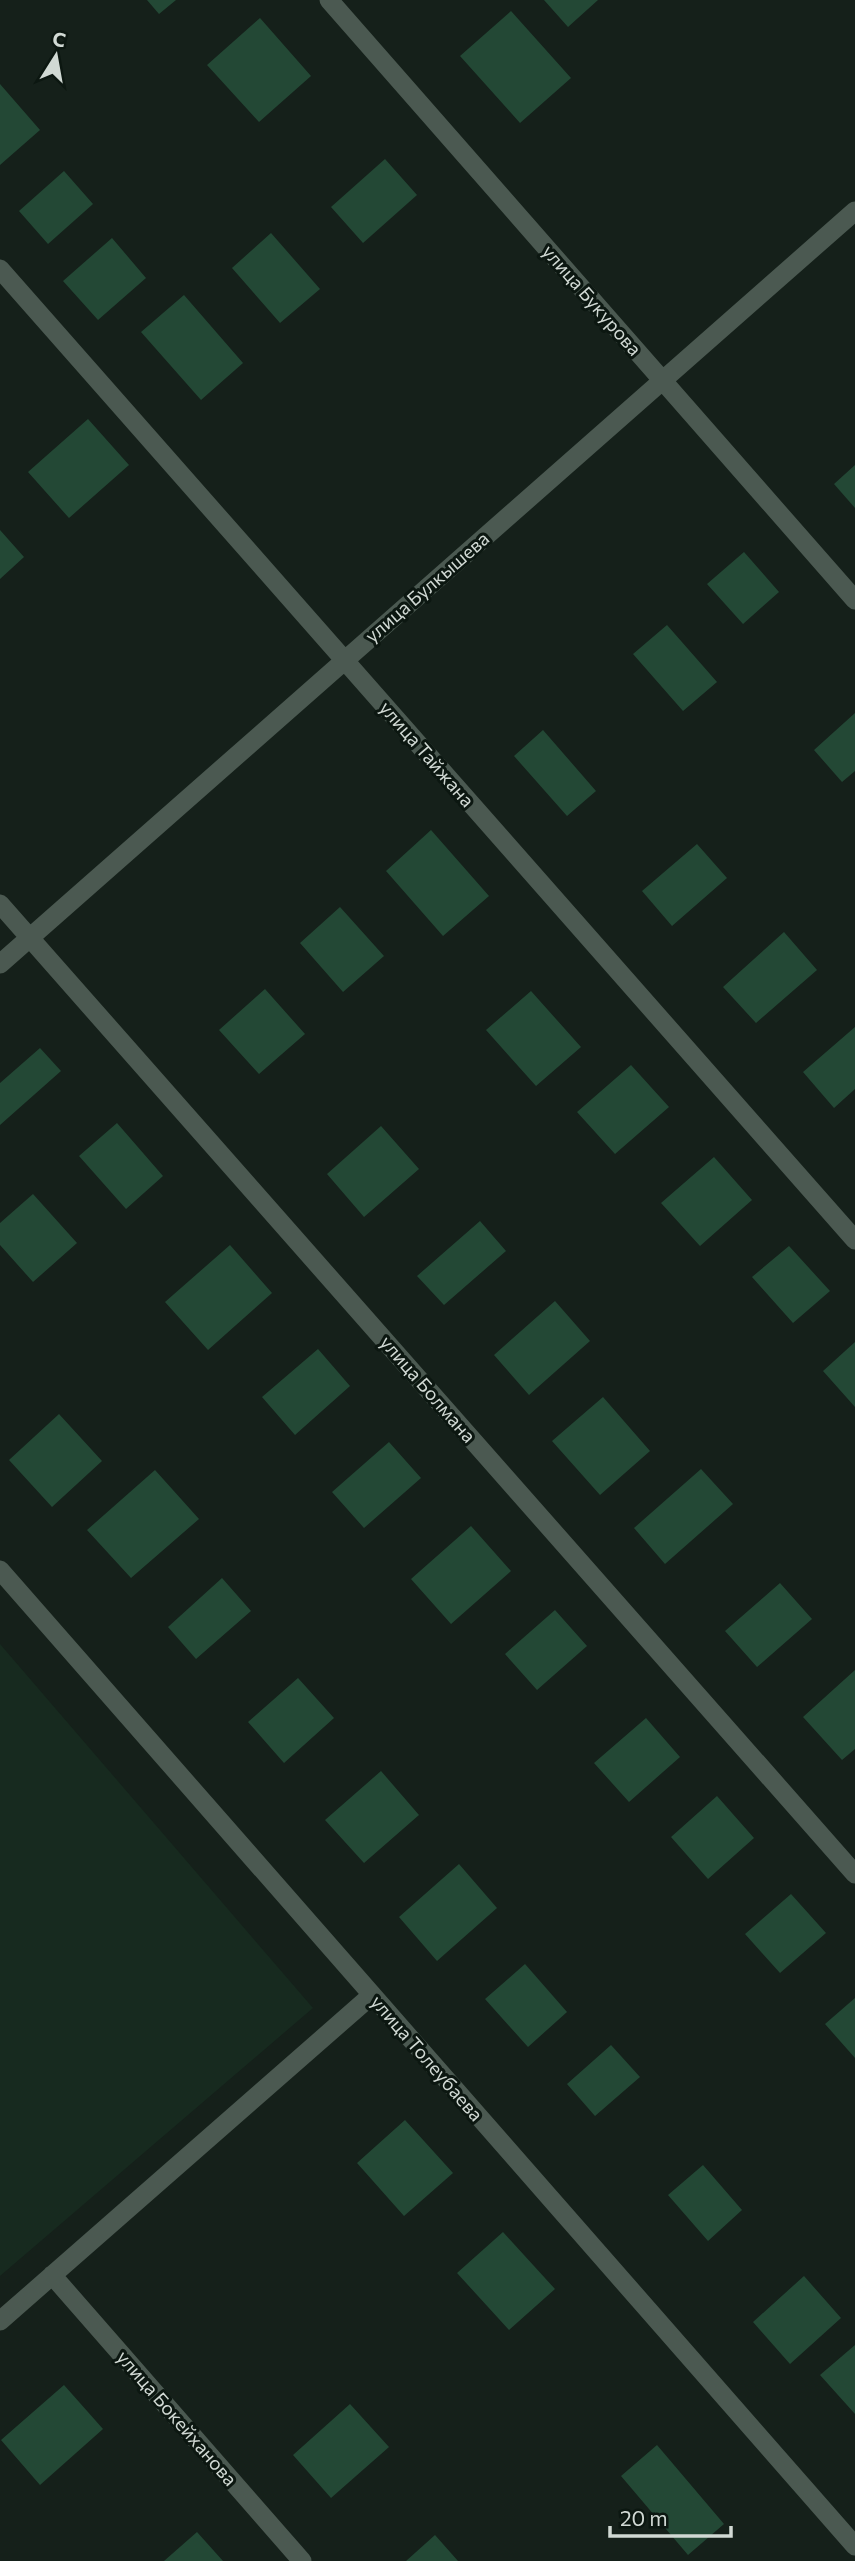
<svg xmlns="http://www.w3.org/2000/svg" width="855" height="2561" font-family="Commissioner,sans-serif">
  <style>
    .built { fill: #172a1f }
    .building { fill: #234835 }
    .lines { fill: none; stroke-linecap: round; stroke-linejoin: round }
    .minor { stroke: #4b5951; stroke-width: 19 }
    .labels { text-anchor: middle; stroke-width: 6; stroke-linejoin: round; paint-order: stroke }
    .street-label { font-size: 19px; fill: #d1d9d4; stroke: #0c1711 }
  </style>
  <rect width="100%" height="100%" fill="#15201a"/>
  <path class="built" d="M0,1644l313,364 -313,268z"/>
  <path class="building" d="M147,0h29l-17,14z
    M544,0h54l-30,27z
    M511,11l60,67 -51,45 -60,-67z
    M260,18l51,58 -52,46 -52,-57z
    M0,84l40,46 -40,35z
    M385,159l32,36 -54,48 -32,-36z
    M64,171l29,33 -45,40 -29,-33z
    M271,233l49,56 -40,34 -48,-55z
    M112,238l34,40 -48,42 -35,-39z
    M184,295l59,68 -42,37 -60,-68z
    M88,419l41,46 -60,53 -41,-46z
    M855,465v43l-21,-24z
    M0,530l24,27 -24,22z
    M744,552l35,40 -36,32 -36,-40z
    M667,625l50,57 -34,29 -50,-57z
    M855,713v58l-13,11 -28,-32z
    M543,730l53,61 -29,25 -53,-60z
    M431,830l58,66 -46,40 -57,-65z
    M697,844l30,34 -55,48 -30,-35z
    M340,907l44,49 -41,36 -43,-49z
    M784,932l33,38 -61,53 -33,-36z
    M265,989l40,45 -46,40 -40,-44z
    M531,991l50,56 -45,39 -50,-56z
    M855,1027v62l-21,19 -31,-36z
    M40,1048l21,23 -61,54v-42z
    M631,1065l38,42 -54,47 -38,-42z
    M117,1123l46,53 -37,33 -47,-53z
    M381,1126l38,43 -55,48 -37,-43z
    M714,1157l38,43 -52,46 -39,-43z
    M33,1194l44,49 -44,39 -33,-37v-22z
    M480,1221l26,30 -62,54 -27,-29z
    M230,1245l42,48 -64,57 -43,-48z
    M789,1246l41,45 -37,32 -41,-46z
    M555,1301l35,40 -61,54 -35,-40z
    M855,1342v65l-32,-36z
    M318,1349l32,37 -55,49 -33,-38z
    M603,1397l47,54 -50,44 -48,-54z
    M59,1414l43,47 -50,46 -43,-47z
    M389,1442l32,36 -57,50 -32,-36z
    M701,1469l32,35 -68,60 -31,-36z
    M155,1470l44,49 -68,59 -44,-48z
    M471,1526l40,45 -60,53 -40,-45z
    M222,1578l29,33 -55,48 -28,-32z
    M780,1583l32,36 -55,48 -32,-36z
    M555,1610l32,36 -50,44 -32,-36z
    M855,1670v79l-13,11 -39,-43z
    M298,1678l36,40 -50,45 -36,-41z
    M646,1718l34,39 -51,45 -35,-39z
    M381,1771l38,44 -55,48 -39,-43z
    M717,1796l37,42 -46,41 -37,-42z
    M459,1864l38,44 -60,53 -38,-44z
    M791,1894l35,39 -46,40 -35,-39z
    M525,1964l42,48 -39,35 -43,-48z
    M855,1998v60l-30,-34z
    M611,2045l29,32 -45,39 -28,-32z
    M405,2120l48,53 -49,43 -47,-53z
    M703,2165l39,45 -34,31 -40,-46z
    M503,2232l52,57 -46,41 -52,-57z
    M804,2276l37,42 -51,46 -37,-42z
    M855,2345v69l-35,-39z
    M64,2385l39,44 -63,56 -39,-45z
    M350,2404l39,43 -58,51 -38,-43z
    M657,2445l67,79 -36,31 -67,-79z
    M197,2532l26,29h-59z
    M435,2535l23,26h-52z"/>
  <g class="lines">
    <path class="minor" d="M329,0l526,600
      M0,269l855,971
      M0,904l855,970
      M0,964l855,-753
      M0,1570l855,976
      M52,2275l250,286
      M0,2321l372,-326"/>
  </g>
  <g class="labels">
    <g class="street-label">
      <text transform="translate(592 300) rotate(49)" y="7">улица Букурова</text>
      <text transform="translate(427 587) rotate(-41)" y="7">улица Булкышева</text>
      <text transform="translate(427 754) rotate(49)" y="7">улица Тайжана</text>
      <text transform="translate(428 1389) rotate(49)" y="7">улица Болмана</text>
      <text transform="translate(427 2058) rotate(49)" y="7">улица Толеубаева</text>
      <text transform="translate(177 2418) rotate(49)" y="7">улица Бокейханова</text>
    </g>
  </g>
  <g transform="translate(56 56) rotate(11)" stroke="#0c1711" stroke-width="5" paint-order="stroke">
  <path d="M0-5L12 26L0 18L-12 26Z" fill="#d1d9d4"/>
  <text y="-10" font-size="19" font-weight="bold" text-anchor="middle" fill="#d1d9d4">С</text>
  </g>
  <path d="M610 2526v10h121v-10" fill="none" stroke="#d1d9d4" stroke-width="3.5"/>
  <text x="620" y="2526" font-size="21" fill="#d1d9d4" stroke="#0c1711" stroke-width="5" paint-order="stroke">20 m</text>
</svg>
